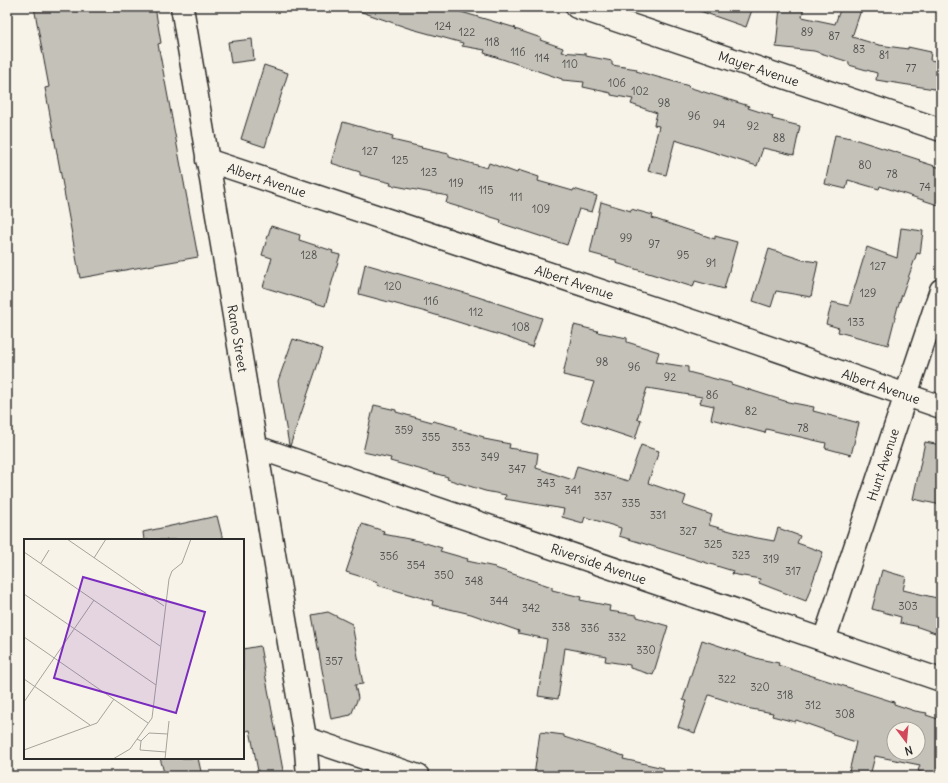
<svg xmlns="http://www.w3.org/2000/svg" width="948" height="783" font-family="Delius,sans-serif">
  <style>
    .building { fill: #c4c1b9; stroke: #2b2b2b; fill-rule: evenodd }
    .lines { fill: none; stroke-linecap: round; stroke-linejoin: round }
    .minor-casing { stroke: #2b2b2b; stroke-width: 25 }
    .minor { stroke: #f7f3e8; stroke-width: 22 }
    .labels { text-anchor: middle; stroke-width: 4; stroke-linejoin: round; paint-order: stroke }
    .number-label { font-size: 11px; fill: #51504e }
    .street-label { font-size: 13px; fill: #2b2b2b; stroke: #f7f3e8 }
    .inset-road { fill: none; stroke: #a5a39c; stroke-width: 1 }
    .view { fill: #7b2cbf; fill-opacity: 0.15; stroke: #7b2cbf; stroke-width: 2 }
    .inset-edge { fill: none; stroke: #2b2b2b; stroke-width: 2 }
  </style>
  <rect width="100%" height="100%" fill="#f7f3e8"/>
  <filter id="ink" filterUnits="userSpaceOnUse"><feTurbulence type="fractalNoise" baseFrequency=".025" numOctaves="2"/><feDisplacementMap in="SourceGraphic" scale="8" xChannelSelector="R" yChannelSelector="G"/><feConvolveMatrix kernelMatrix="1 2 1 2 8 2 1 2 1" color-interpolation-filters="sRGB"/></filter>
  <g filter="url(#ink)">
    <path class="building" d="M34,7h121l6,36 -3,1 40,213 -118,21 -35,-190 4,-1z
      M356,7h88l72,21 -1,1 26,9 -1,2 23,8 -2,4 25,2v2l26,5v4l25,4 -1,2 53,15 -1,1 61,19 -1,2 25,8 -1,3 28,7 -6,29 -31,-7 -6,18 -82,-26 -9,35 -18,-4 11,-45 -5,-1 3,-12 -26,-9 2,-5 -22,-4v-2l-28,-6 1,-5 -22,-2v-1l-78,-26 1,-3 -23,-4 1,-3 -55,-15 -52,-18z
      M697,7h56l-7,20 -49,-17z
      M780,7h24l-2,10 33,7 6,-17h11l9,3 -9,27 27,8 29,4v-2l23,5 -1,8 11,2v28l-65,-10 1,-7 -28,-8v-3l-35,-11 -38,-4z
      M252,39l2,21 -23,3 -3,-21z
      M264,65l24,8 -23,74 -24,-8z
      M343,122l50,14 -1,4 30,7 -1,1 28,6v3l38,11 2,-5 28,10 1,-3 21,7 -1,4 35,10 1,-2 23,7 -5,16 -13,-3 -12,36 -67,-22 1,-3 -55,-17 2,-7 -58,-11 1,-2 -31,-8v-3l-29,-9z
      M835,135l16,3 69,22 -1,1 22,7v38l-61,-20 -1,3 -31,-9 -2,9 -21,-5z
      M601,202l30,9v-2l22,6 -1,3 63,21v-3l22,6 -13,47 -29,-8 -2,6 -77,-24v-3l-26,-7z
      M271,226l29,9 -1,5 34,11 -1,2 8,2 -15,51 -62,-19 9,-29 -10,-3z
      M901,228l22,3 -3,23 -3,-1 -19,53 -10,39 -50,-13 1,-4 -13,-4 6,-22 17,4 18,-59 30,11z
      M769,249l34,11 15,2 -7,35 -35,-6 -5,16 -18,-6z
      M365,264l110,32 67,22 -10,29 -23,-9 -83,-26 -67,-18z
      M574,325l24,6 -1,1 30,6v4l32,10 -3,10 32,5v5l43,11v1l57,18 26,5 -1,4 46,12 -8,32 -26,-7 1,-5 -60,-14 -1,4 -54,-14 3,-13 -14,-3 2,-6 -55,-9 -10,31 4,1 -6,19 -54,-18 13,-39 -31,-7z
      M293,339l30,10 -33,97 -1,-1 -11,-64z
      M374,405l22,5v2l36,10 1,-1 23,6v2l28,8v2l26,5 -1,4 29,5 -2,15 37,12 4,-14 51,15 13,-36 18,6 -11,32 38,13 -3,9 29,10 -3,10 43,12 22,4 4,-13 22,8 -3,7 26,9 -17,49 -47,-18 1,-4 -28,-5 1,-3 -114,-35 2,-8 -36,-11 -2,6 -21,-6 2,-8 -59,-10 1,-4 -21,-4 -38,-12 1,-2 -58,-16 1,-3 -28,-6z
      M925,442l16,3v60l-28,-6z
      M217,516l6,24h-79l-1,-8z
      M362,524l22,7 -1,3 36,7 23,7 -2,3 28,8 -1,2 28,6v1l57,19v3l29,7 -1,3 30,6 -1,5 28,4v2l31,9 -15,49 -23,-7v-3l-25,-4 1,-5 -41,-8 -7,51 -20,-3 9,-57 -29,-6 1,-2 -48,-17 -39,-9 1,-4 -56,-16 1,-3 -32,-10z
      M882,570l24,7 -3,13 38,9v36l-26,-9 -15,-3 1,-6 -29,-8z
      M328,612l24,12 11,60 -8,1 3,13 -7,17 -20,4 -19,-104z
      M702,640l57,19 20,4 -1,2 116,37v2l21,7 12,2 -1,2 15,5v56h-7l-16,-5 2,-6 -45,-9 -5,20h-22l8,-34 -23,-7v-2l-37,-13 -1,2 -23,-6 1,-3 -27,-5v-1l-37,-12 -14,38 -17,-6 9,-26 -4,-1zM894,729h24v24h-24z
      M260,646l24,130h-25l-9,-46 -7,2v-83z
      M540,732l24,3v2l60,19 -1,3 41,9 -1,8h-129z
      M160,758h38l4,18h-37z"/>
    <g class="lines">
      <defs>
        <g id="minor">
          <path id="s1" d="M182,7l123,731 3,38"/>
          <path id="s2" d="M577,7l364,123"/>
          <path id="s3" d="M207,160l515,171 219,76"/>
          <path id="s4" d="M256,447l685,233"/>
          <path id="s5" d="M824,640l117,-350"/>
          <path d="M305,738l113,38"/>
        </g>
      </defs>
      <use href="#minor" class="minor-casing"/>
      <use href="#minor" class="minor"/>
    </g>
  </g>
  <g class="labels">
    <g class="number-label">
      <text x="443" y="30">124</text>
      <text x="467" y="36">122</text>
      <text x="807" y="36">89</text>
      <text x="834" y="40">87</text>
      <text x="492" y="46">118</text>
      <text x="859" y="53">83</text>
      <text x="518" y="56">116</text>
      <text x="884" y="59">81</text>
      <text x="542" y="62">114</text>
      <text x="570" y="68">110</text>
      <text x="911" y="72">77</text>
      <text x="617" y="87">106</text>
      <text x="640" y="95">102</text>
      <text x="664" y="107">98</text>
      <text x="694" y="120">96</text>
      <text x="719" y="128">94</text>
      <text x="753" y="130">92</text>
      <text x="779" y="142">88</text>
      <text x="370" y="155">127</text>
      <text x="400" y="164">125</text>
      <text x="865" y="169">80</text>
      <text x="429" y="176">123</text>
      <text x="892" y="178">78</text>
      <text x="456" y="187">119</text>
      <text x="925" y="191">74</text>
      <text x="486" y="194">115</text>
      <text x="516" y="201">111</text>
      <text x="541" y="213">109</text>
      <text x="626" y="242">99</text>
      <text x="654" y="248">97</text>
      <text x="309" y="259">128</text>
      <text x="683" y="259">95</text>
      <text x="711" y="267">91</text>
      <text x="878" y="270">127</text>
      <text x="393" y="290">120</text>
      <text x="868" y="297">129</text>
      <text x="431" y="305">116</text>
      <text x="476" y="316">112</text>
      <text x="856" y="326">133</text>
      <text x="521" y="331">108</text>
      <text x="602" y="366">98</text>
      <text x="634" y="371">96</text>
      <text x="670" y="381">92</text>
      <text x="712" y="399">86</text>
      <text x="751" y="415">82</text>
      <text x="803" y="432">78</text>
      <text x="404" y="434">359</text>
      <text x="431" y="441">355</text>
      <text x="461" y="451">353</text>
      <text x="490" y="461">349</text>
      <text x="517" y="473">347</text>
      <text x="546" y="487">343</text>
      <text x="573" y="494">341</text>
      <text x="603" y="500">337</text>
      <text x="631" y="507">335</text>
      <text x="658" y="519">331</text>
      <text x="688" y="535">327</text>
      <text x="713" y="548">325</text>
      <text x="741" y="559">323</text>
      <text x="389" y="560">356</text>
      <text x="771" y="563">319</text>
      <text x="416" y="569">354</text>
      <text x="793" y="575">317</text>
      <text x="444" y="579">350</text>
      <text x="474" y="585">348</text>
      <text x="499" y="605">344</text>
      <text x="908" y="610">303</text>
      <text x="531" y="612">342</text>
      <text x="561" y="631">338</text>
      <text x="590" y="632">336</text>
      <text x="617" y="641">332</text>
      <text x="646" y="654">330</text>
      <text x="334" y="665">357</text>
      <text x="727" y="683">322</text>
      <text x="760" y="691">320</text>
      <text x="785" y="699">318</text>
      <text x="813" y="709">312</text>
      <text x="845" y="718">308</text>
    </g>
    <g class="street-label">
      <text dy="5" stroke="none"><textPath href="#s2" startOffset="192">Mayer Avenue</textPath></text>
      <text dy="5" stroke="none"><textPath href="#s3" startOffset="63">Albert Avenue</textPath></text>
      <text dy="5" stroke="none"><textPath href="#s3" startOffset="387">Albert Avenue</textPath></text>
      <text dy="5" stroke="none"><textPath href="#s1" startOffset="336">Rano Street</textPath></text>
      <text dy="5" stroke="none"><textPath href="#s3" startOffset="711">Albert Avenue</textPath></text>
      <text dy="5" stroke="none"><textPath href="#s5" startOffset="185">Hunt Avenue</textPath></text>
      <text dy="5" stroke="none"><textPath href="#s4" startOffset="362">Riverside Avenue</textPath></text>
    </g>
  </g>
  <g transform="translate(24 539)">
    <rect width="220" height="220" fill="#f7f3e8"/>
    <path class="inset-road" d="M43,0l97,67M0,13l136,94M70,19l12,-19M17,24l8,-13M0,55l132,91M0,98l124,86M0,140l66,46M0,163l70,-102M113,200l4,2 -1,9 26,2M117,202l8,-8 19,1M0,211l73,-27 17,-24M89,220l17,-10 22,-31 17,-139 3,-8 10,-8 9,-24M141,220l4,-38"/>
    <path class="view" d="M59,38l122,35 -29,101 -122,-35z"/>
    <rect width="220" height="220" class="inset-edge"/>
  </g>
  <rect width="948" height="783" fill="none" stroke="#f7f3e8" stroke-width="24"/>
  <rect x="12" y="12" width="924" height="759" fill="none" stroke="#2b2b2b" stroke-width="1.5" filter="url(#ink)"/>
  <g transform="translate(906 741) rotate(164)"><circle r="19" fill="#f7f3e8" stroke="#a5a39c"/>
  <path d="M0-3L7 15L0 10L-7 15Z" fill="#d1495b"/>
  <text y="-6" font-size="11" font-weight="bold" text-anchor="middle" fill="#2b2b2b">N</text>
  </g>
</svg>
